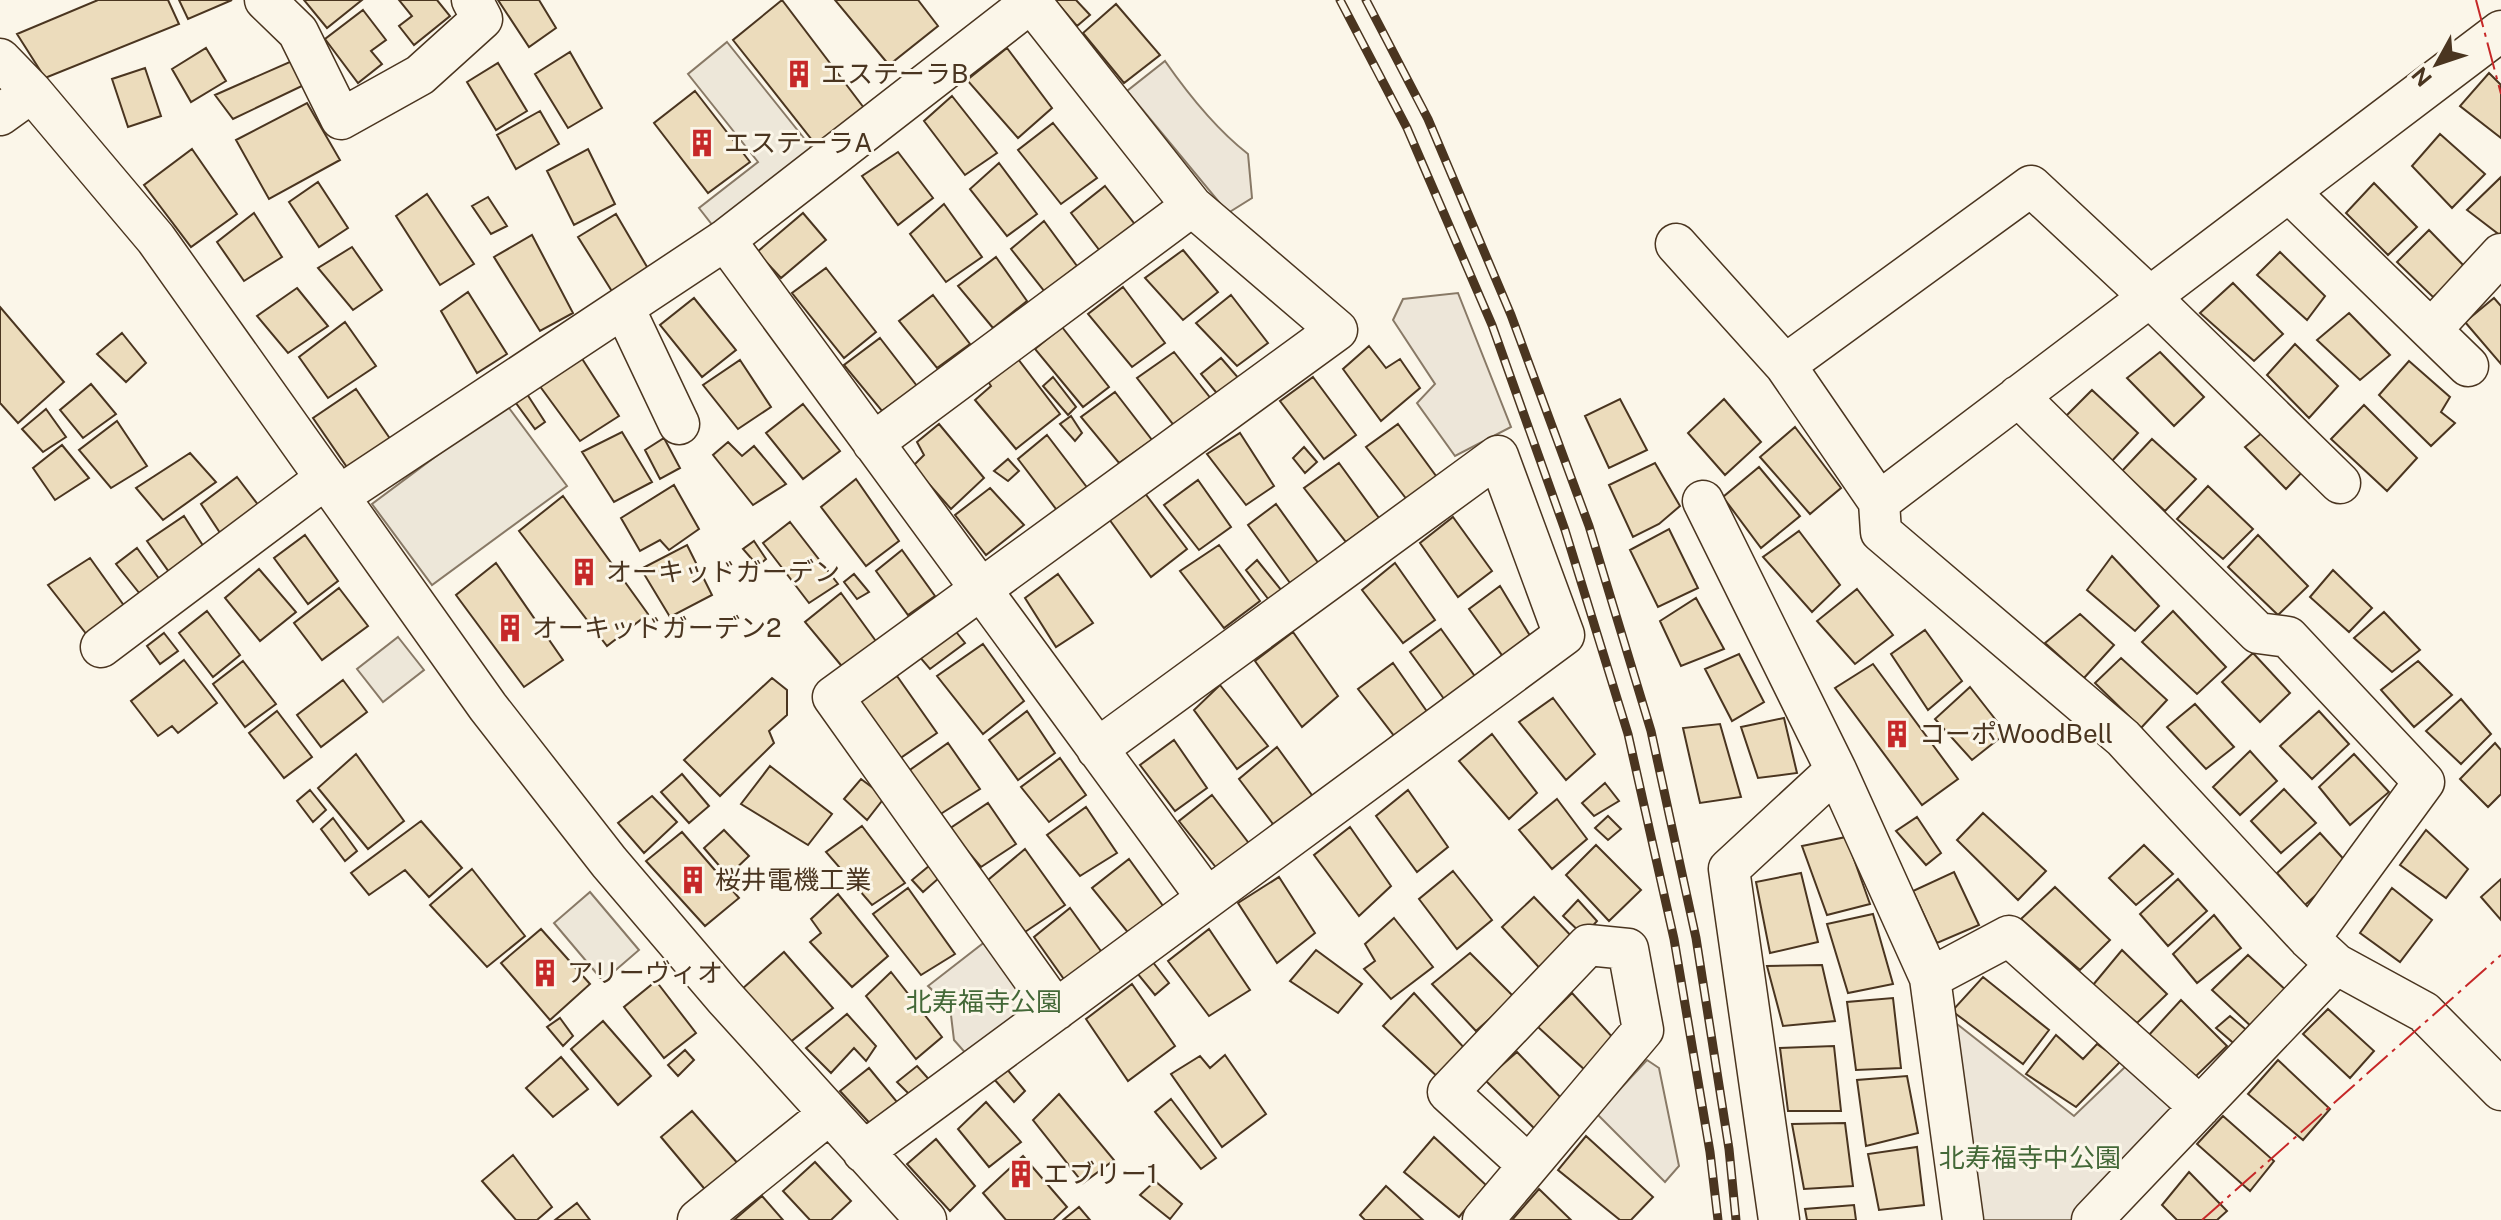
<svg xmlns="http://www.w3.org/2000/svg" width="2501" height="1220" font-family="'Public Sans','Noto Sans JP',sans-serif">
  <style>
    .green { fill: #ede6d9; stroke: #887966; stroke-width: 2 }
    .parking { fill: #ede7d9; stroke: #887966; stroke-width: 2 }
    .building { fill: #ecdcbc; stroke: #4a3520; stroke-width: 2 }
    .lines { fill: none; stroke-linecap: round; stroke-linejoin: round }
    .minor-casing { stroke: #4a3520; stroke-width: 43 }
    .minor { stroke: #fbf6e9; stroke-width: 40 }
    .rail-casing { stroke: #4a3520; stroke-width: 9 }
    .rail { stroke: #fbf6e9; stroke-width: 6; stroke-dasharray: 18; stroke-linecap: butt }
    .power { stroke: #c62828; stroke-width: 2; stroke-dasharray: 28 6 4 6; stroke-linecap: butt }
    .labels { text-anchor: middle; stroke-width: 6; stroke-linejoin: round; paint-order: stroke }
    .poi-label { font-size: 26px; fill: #4a3520; stroke: #fbf6e9; text-anchor: start }
    .park-label { font-size: 26px; fill: #436837; stroke: #fbf6e9 }
  </style>
  <rect width="100%" height="100%" fill="#fbf6e9"/>
  <path class="green" d="M1165,61c23,33 51,68 83,93l4,44 -24,15 -101,-122z
    M1458,293l53,134 -56,29 -38,-53 18,-19 -42,-64 10,-21z
    M986,941l47,69 -65,46 -14,-16 -4,-33 -22,-21z
    M1957,1024l117,92 52,-50 42,29 3,23 -97,102h-97l-29,-189z
    M1647,1060l12,8 20,98 -14,16 -68,-68z"/>
  <path class="parking" d="M727,42l88,110 -98,79 -18,-23 59,-46 -70,-88z
    M506,404l61,82 -135,99 -60,-81z
    M398,637l26,33 -41,32 -26,-33z
    M590,892l49,58 -36,31 -49,-58z"/>
  <path class="building" d="M98,0h70l11,24 -134,54 -28,-44z
    M179,0h53l-44,19z
    M304,0h58l-35,28z
    M399,0h38l13,16 -36,29 -15,-19 13,-10z
    M498,0h41l17,28 -27,19z
    M782,0l82,108 -48,37 -83,-105z
    M835,0h83l20,26 -49,39z
    M1055,0h21l14,15 -13,11z
    M1116,4l44,51 -36,28 -41,-50z
    M363,10l23,30 -15,11 11,13 -24,19 -33,-44z
    M206,48l20,33 -35,21 -19,-33z
    M1007,48l45,60 -34,30 -51,-58z
    M570,52l32,56 -34,20 -33,-54z
    M292,61l12,24 -71,34 -18,-24z
    M498,63l29,48 -31,19 -29,-48z
    M145,68l16,48 -33,11 -16,-48z
    M2489,73l12,12v53l-41,-32z
    M695,91l55,71 -42,31 -54,-70z
    M952,96l45,57 -32,22 -41,-54z
    M307,103l33,57 -71,39 -33,-59z
    M540,111l19,33 -43,25 -19,-34z
    M1053,123l44,55 -36,26 -43,-54z
    M2440,134l45,40 -33,34 -40,-42z
    M192,149l45,65 -46,33 -47,-62z
    M588,149l27,55 -41,21 -27,-54z
    M898,152l35,46 -35,27 -36,-49z
    M999,163l38,51 -30,22 -37,-47z
    M2501,177v59l-34,-26z
    M318,182l30,46 -29,19 -30,-45z
    M2374,183l43,44 -29,28 -42,-42z
    M1105,186l32,41 -37,24 -29,-38z
    M427,194l47,70 -34,21 -44,-69z
    M488,197l19,29 -16,8 -19,-28z
    M944,204l38,53 -36,25 -36,-48z
    M254,213l28,44 -38,24 -27,-39z
    M803,213l23,27 -45,38 -24,-26z
    M616,214l34,58 -37,21 -35,-56z
    M1044,221l33,45 -32,26 -34,-43z
    M2429,230l38,39 -34,28 -36,-35z
    M532,235l41,78 -33,18 -46,-74z
    M352,247l30,43 -29,20 -35,-42z
    M1183,250l35,42 -35,28 -38,-42z
    M2280,252l45,44 -18,24 -50,-45z
    M996,257l31,44 -34,27 -35,-42z
    M826,268l50,64 -32,26 -52,-65z
    M2233,283l50,51 -29,27 -54,-48z
    M1123,287l42,56 -33,24 -44,-53z
    M297,288l31,38 -40,27 -31,-37z
    M468,292l39,62 -30,19 -36,-62z
    M933,295l37,49 -33,24 -38,-47z
    M1231,295l37,48 -31,23 -41,-43z
    M694,298l42,52 -34,27 -42,-52z
    M2494,298l7,8v58l-36,-42z
    M0,307l64,75 -46,41 -18,-20z
    M2349,313l41,42 -30,25 -43,-40z
    M345,322l31,44 -48,32 -29,-41z
    M1062,327l47,60 -26,20 -48,-58z
    M122,333l24,30 -20,19 -29,-28z
    M880,338l37,48 -35,25 -38,-46z
    M2295,344l43,42 -29,32 -42,-43z
    M1369,346l17,22 14,-9 20,29 -39,33 -38,-52z
    M1174,352l38,48 -36,28 -39,-50z
    M2160,352l44,45 -30,29 -47,-48z
    M579,354l40,62 -39,25 -41,-56z
    M1015,355l45,59 -44,35 -41,-49 16,-14 -4,-6z
    M1221,358l20,23 -21,16 -19,-23z
    M740,360l31,47 -33,22 -35,-44z
    M2409,361l41,36 -9,15 14,11 -24,23 -52,-51z
    M1053,377l23,30 -8,8 -25,-29z
    M1313,377l43,58 -32,24 -44,-58z
    M91,384l25,30 -33,24 -23,-28z
    M356,389l37,54 -42,30 -38,-55z
    M2092,390l46,43 -28,30 -47,-44z
    M525,391l20,31 -10,7 -22,-30z
    M1115,392l37,48 -33,23 -38,-46z
    M1620,399l27,51 -38,18 -24,-52z
    M1724,399l37,43 -36,33 -37,-42z
    M803,404l37,47 -37,28 -37,-46z
    M2364,405l53,53 -30,33 -56,-52z
    M46,409l20,28 -23,15 -21,-23z
    M1071,416l11,17 -7,8 -15,-17z
    M117,421l30,45 -36,22 -32,-38z
    M939,424l45,54 -33,31 -38,-43 11,-11 -7,-13z
    M1398,424l41,56 -31,21 -42,-54z
    M1795,427l46,61 -31,26 -50,-57z
    M622,432l30,50 -38,20 -32,-50z
    M2263,432l40,39 -17,18 -41,-42z
    M1240,433l34,53 -28,19 -39,-51z
    M1047,435l42,55 -30,23 -41,-54z
    M664,438l16,30 -20,11 -15,-29z
    M2152,439l44,40 -31,32 -43,-40z
    M728,442l14,14 12,-10 32,38 -33,21 -40,-50z
    M62,445l27,33 -34,22 -22,-32z
    M1304,447l13,15 -12,11 -12,-15z
    M190,453l26,29 -53,38 -27,-32z
    M1008,459l11,12 -11,10 -14,-10z
    M1339,463l40,55 -33,24 -42,-54z
    M1655,463l25,43 -21,18 -26,13 -24,-52z
    M1759,467l41,49 -39,32 -38,-51z
    M237,477l28,37 -37,31 -27,-41z
    M856,479l43,62 -33,25 -45,-59z
    M1198,480l33,47 -32,23 -35,-45z
    M674,485l25,44 -30,21 -9,-10 -20,11 -19,-33z
    M2208,486l45,43 -30,30 -46,-40z
    M990,488l34,37 -38,30 -31,-40z
    M1144,492l43,57 -36,28 -42,-58z
    M563,496l85,118 -41,32 -88,-115z
    M1276,504l43,60 -29,19 -42,-58z
    M184,516l25,39 -35,24 -27,-38z
    M1453,517l39,54 -34,26 -38,-54z
    M790,522l48,62 -29,19 -46,-60z
    M1669,529l29,59 -40,19 -28,-57z
    M1799,531l41,54 -28,27 -49,-55z
    M305,535l33,46 -30,23 -34,-46z
    M2258,535l50,51 -30,29 -50,-48z
    M754,541l12,18 -8,7 -15,-17z
    M687,545l25,50 -42,22 -29,-48z
    M1219,545l41,56 -36,27 -44,-57z
    M137,548l23,32 -20,14 -24,-30z
    M902,550l33,46 -27,19 -32,-44z
    M2112,556l47,50 -24,25 -48,-41z
    M90,558l40,56 -39,26 -43,-55z
    M1257,560l25,31 -13,9 -23,-30z
    M496,563l67,97 -39,27 -68,-92z
    M1395,563l40,57 -32,23 -41,-53z
    M259,569l37,43 -36,29 -35,-43z
    M2333,570l39,38 -23,24 -39,-35z
    M854,574l15,18 -12,7 -13,-17z
    M1058,574l35,49 -37,24 -31,-49z
    M1500,586l32,53 -28,19 -35,-49z
    M339,588l29,38 -46,34 -28,-37z
    M1857,589l36,46 -38,29 -38,-43z
    M841,593l37,51 -33,26 -40,-48z
    M1696,598l28,51 -43,17 -21,-45z
    M207,611l33,44 -27,22 -34,-44z
    M2173,611l53,56 -29,27 -55,-52z
    M2384,612l36,38 -28,22 -38,-34z
    M2080,614l34,31 -30,33 -39,-35z
    M953,628l12,15 -35,26 -12,-14z
    M1441,629l38,53 -32,21 -37,-51z
    M1925,630l37,51 -34,29 -37,-56z
    M1293,632l45,64 -36,31 -47,-66z
    M164,633l14,18 -18,13 -13,-18z
    M983,644l41,57 -41,33 -46,-58z
    M2253,653l37,40 -30,29 -38,-40z
    M1739,654l25,48 -32,19 -27,-52z
    M2121,658l46,42 -26,28 -46,-45z
    M184,660l33,43 -39,30 -6,-7 -14,10 -27,-35z
    M243,661l33,43 -31,23 -32,-43z
    M2418,661l34,34 -38,32 -33,-37z
    M1393,663l35,50 -33,24 -37,-48z
    M1873,664l85,115 -36,26 -87,-117z
    M897,676l40,57 -38,26 -40,-57z
    M772,678l15,12v25l-18,16 5,12 -54,53 -36,-36z
    M343,680l24,32 -46,35 -24,-32z
    M1220,685l48,61 -31,23 -43,-59z
    M1970,687l36,46 -34,27 -37,-41z
    M1553,698l42,56 -29,26 -47,-58z
    M2461,699l30,35 -30,30 -35,-33z
    M2195,704l39,43 -28,22 -39,-42z
    M277,711l35,46 -28,21 -35,-45z
    M1027,711l28,42 -37,27 -29,-40z
    M2319,711l30,33 -37,35 -32,-33z
    M1784,718l13,55 -39,5 -17,-51z
    M1720,724l21,73 -41,6 -17,-75z
    M1492,734l45,59 -28,26 -50,-58z
    M1174,740l33,48 -32,23 -35,-46z
    M948,743l32,46 -41,26 -32,-43z
    M2495,743l6,7v44l-13,13 -28,-28z
    M1277,747l37,51 -38,30 -37,-49z
    M2250,751l27,30 -37,34 -27,-28z
    M356,754l48,67 -36,28 -50,-61z
    M2354,754l35,38 -39,33 -31,-38z
    M1060,758l26,37 -37,27 -28,-35z
    M770,766l62,48 -24,31 -67,-41z
    M682,774l27,32 -20,17 -28,-31z
    M861,779l24,18 -18,23 -23,-21z
    M1605,783l14,18 -25,15 -12,-13z
    M2284,789l32,34 -35,30 -30,-32z
    M310,790l16,20 -13,12 -16,-21z
    M1408,790l40,57 -31,25 -41,-56z
    M1212,795l39,51 -33,24 -39,-49z
    M652,796l25,26 -33,31 -26,-30z
    M1557,799l30,40 -35,30 -33,-39z
    M988,803l28,41 -35,23 -32,-38z
    M1086,807l31,46 -37,23 -33,-41z
    M1983,813l63,58 -28,29 -61,-60z
    M1608,816l13,13 -13,11 -13,-12z
    M1917,817l24,36 -15,12 -30,-34z
    M333,818l24,33 -12,10 -24,-32z
    M421,821l41,47 -33,29 -24,-27 -36,25 -18,-22z
    M862,826l43,57 -33,22 -46,-53z
    M1350,827l41,59 -32,30 -45,-61z
    M724,830l25,26 -21,20 -24,-28z
    M2426,830l42,39 -22,29 -46,-33z
    M682,832l57,66 -34,28 -59,-65z
    M2320,833l29,32 -44,40 -28,-32z
    M1846,837l24,67 -43,11 -25,-69z
    M1596,845l45,45 -32,31 -43,-46z
    M2144,845l29,29 -37,31 -27,-27z
    M1025,849l40,56 -40,27 -37,-52z
    M1129,859l37,51 -36,25 -38,-47z
    M929,866l10,12 -16,14 -11,-12z
    M472,869l53,67 -38,31 -57,-62z
    M1453,871l39,49 -35,29 -38,-50z
    M1954,872l25,53 -42,18 -24,-52z
    M1801,873l17,69 -48,11 -14,-71z
    M1279,877l36,56 -38,30 -39,-60z
    M2178,879l29,32 -39,35 -28,-32z
    M2501,879v41l-20,-23z
    M2055,887l55,53 -30,30 -59,-51z
    M908,888l47,66 -34,21 -48,-61z
    M2392,888l40,32 -32,42 -40,-29z
    M838,894l50,62 -36,31 -42,-45 11,-9 -10,-14z
    M1534,897l42,44 -31,33 -43,-47z
    M1578,900l19,21 -13,15 -21,-20z
    M1070,908l33,46 -37,28 -32,-45z
    M1873,914l20,70 -45,9 -21,-69z
    M2214,915l27,33 -44,35 -24,-29z
    M1394,918l39,49 -42,32 -27,-30 11,-8 -10,-17z
    M541,929l49,55 -40,36 -49,-57z
    M1209,929l41,61 -41,26 -41,-55z
    M1316,950l46,34 -24,29 -48,-32z
    M2122,950l45,44 -30,29 -44,-38z
    M784,952l49,56 -44,35 -47,-54z
    M1470,953l44,44 -38,34 -44,-47z
    M2248,955l41,38 -35,36 -42,-39z
    M1152,961l17,22 -14,12 -18,-22z
    M1822,965l13,56 -52,5 -16,-60z
    M891,972l51,65 -26,22 -50,-63z
    M1983,977l66,53 -26,34 -71,-53z
    M656,981l40,52 -32,25 -40,-51z
    M1132,984l43,62 -47,35 -42,-62z
    M1414,993l53,58 -26,29 -58,-54z
    M1572,993l43,47 -29,31 -48,-44z
    M1893,998l8,70 -45,2 -9,-68z
    M2181,1000l46,46 -32,31 -47,-41z
    M2328,1009l46,42 -24,27 -47,-44z
    M847,1014l29,32 -10,15 -12,-13 -23,25 -25,-25z
    M2230,1016l20,17 -12,14 -22,-19z
    M560,1018l13,18 -10,10 -16,-19z
    M603,1021l48,55 -33,29 -47,-56z
    M2056,1035l27,24 14,-15 24,17 -45,46 -50,-33z
    M1834,1046l7,65h-53l-8,-63z
    M685,1050l9,10 -16,16 -10,-11z
    M1517,1052l48,50 -27,30 -53,-52z
    M1225,1055l41,59 -44,33 -51,-73 29,-18 10,12z
    M561,1057l27,32 -35,28 -27,-29z
    M2278,1060l52,49 -27,31 -55,-46z
    M917,1066l17,19 -20,14 -17,-17z
    M869,1068l33,40 -26,22 -36,-39z
    M1006,1068l19,23 -11,11 -20,-23z
    M1907,1076l11,57 -52,13 -9,-66z
    M1059,1094l55,66 -31,23 -50,-63z
    M1171,1099l45,59 -15,11 -46,-57z
    M986,1102l35,40 -32,25 -31,-38z
    M692,1111l48,55 -32,27 -47,-56z
    M2223,1116l51,45 -24,30 -53,-47z
    M1845,1123l8,63 -49,3 -12,-65z
    M1586,1136l67,61 -22,23h-11l-62,-50z
    M1434,1137l52,48 -27,32 -55,-45z
    M936,1139l39,47 -25,25 -43,-47z
    M1917,1147l7,58 -45,5 -11,-56z
    M513,1155l39,52 -15,13h-21l-34,-39z
    M1023,1156l44,51 -14,13h-47l-23,-27z
    M815,1162l36,39 -20,19h-21l-27,-29z
    M2189,1172l38,39 -10,9h-40l-15,-15z
    M1155,1181l27,23 -12,15 -30,-24z
    M1386,1186l37,34h-58l-5,-5z
    M1539,1189l32,31h-59z
    M762,1196l21,24h-49z
    M577,1203l13,17h-35z
    M1854,1205l2,15h-49l-2,-11z
    M1079,1207l11,13h-27z"/>
  <g class="lines">
    <defs>
      <path id="minor" d="M265,0l33,32 43,87 79,-44 62,-56 -10,-19
        M1031,2l161,204 145,124 -504,367 223,313
        M0,59l32,33 124,147 332,468 121,155 116,136 201,222
        M0,115l32,-23
        M2289,192l179,174
        M725,240l482,658
        M1676,244l109,121 94,137 2,30 242,206 186,201 27,25 -244,256
        M624,308l55,116
        M2431,330l70,-76
        M1785,365l246,-179 119,111 190,186
        M2018,396l240,237 30,4 136,145 -115,157
        M873,443l319,-237
        M339,496l386,-256 309,-240
        M1703,501l133,269 94,208 33,242
        M1879,502l622,-471
        M101,647l225,-169
        M2336,964l88,48 77,78
        M1930,978l79,-42 191,171
        M863,1152l701,-517 -66,-179 -401,293
        M698,1220l131,-106
        M1483,1220l160,-190 -15,-81 -40,-4 -140,147 80,73
        M1779,1220l-50,-351 107,-99"/>
    </defs>
    <use href="#minor" class="minor-casing"/>
    <use href="#minor" class="minor"/>
    <defs>
      <path id="rail" d="M1340,0l67,128 85,197 73,205 63,204 46,205 36,213 8,68
        M1366,0l62,119 83,196 78,211 62,205 45,207 33,211 7,71"/>
    </defs>
    <use href="#rail" class="rail-casing"/>
    <use href="#rail" class="rail"/>
    <path class="power" d="M2476,0l25,94
      M2202,1220l299,-265"/>
  </g>
  <defs>
    <symbol id="building-bare" viewBox="-9 -9 18 18"><path d="M-4-6H4V6H1V3H-1V6H-4ZM-2.5-4.3h1.7v1.8h-1.7ZM.8-4.3h1.7v1.8H.8ZM-2.5-1h1.7V.8h-1.7ZM.8-1h1.7V.8H.8Z" fill="#c62828" stroke="#fbf6e9" stroke-width="2.5" paint-order="stroke"/></symbol>
  </defs>
  <g fill-rule="evenodd">
    <use href="#building-bare" x="779" y="54" width="40" height="40"/>
    <use href="#building-bare" x="682" y="123" width="40" height="40"/>
    <use href="#building-bare" x="564" y="552" width="40" height="40"/>
    <use href="#building-bare" x="490" y="608" width="40" height="40"/>
    <use href="#building-bare" x="1877" y="714" width="40" height="40"/>
    <use href="#building-bare" x="673" y="860" width="40" height="40"/>
    <use href="#building-bare" x="525" y="953" width="40" height="40"/>
    <use href="#building-bare" x="1001" y="1154" width="40" height="40"/>
  </g>
  <g class="labels">
    <g class="poi-label">
      <text x="821" y="83">エステーラB</text>
      <text x="724" y="152">エステーラA</text>
      <text x="606" y="581">オーキッドガーデン</text>
      <text x="532" y="637">オーキッドガーデン2</text>
      <text x="1919" y="743">コーポWoodBell</text>
      <text x="715" y="889">桜井電機工業</text>
      <text x="567" y="982">アリーヴィオ</text>
      <text x="1043" y="1183">エブリー1</text>
    </g>
    <g class="park-label">
      <text x="984" y="1011">北寿福寺公園</text>
      <text x="2030" y="1167">北寿福寺中公園</text>
    </g>
  </g>
  <g transform="translate(2437 64) rotate(230)" stroke="#fbf6e9" stroke-width="6" paint-order="stroke">
  <path d="M0-6L14 30L0 20L-14 30Z" fill="#4a3520"/>
  <text y="-12" font-size="22" font-weight="bold" text-anchor="middle" fill="#4a3520">N</text>
  </g>
</svg>
